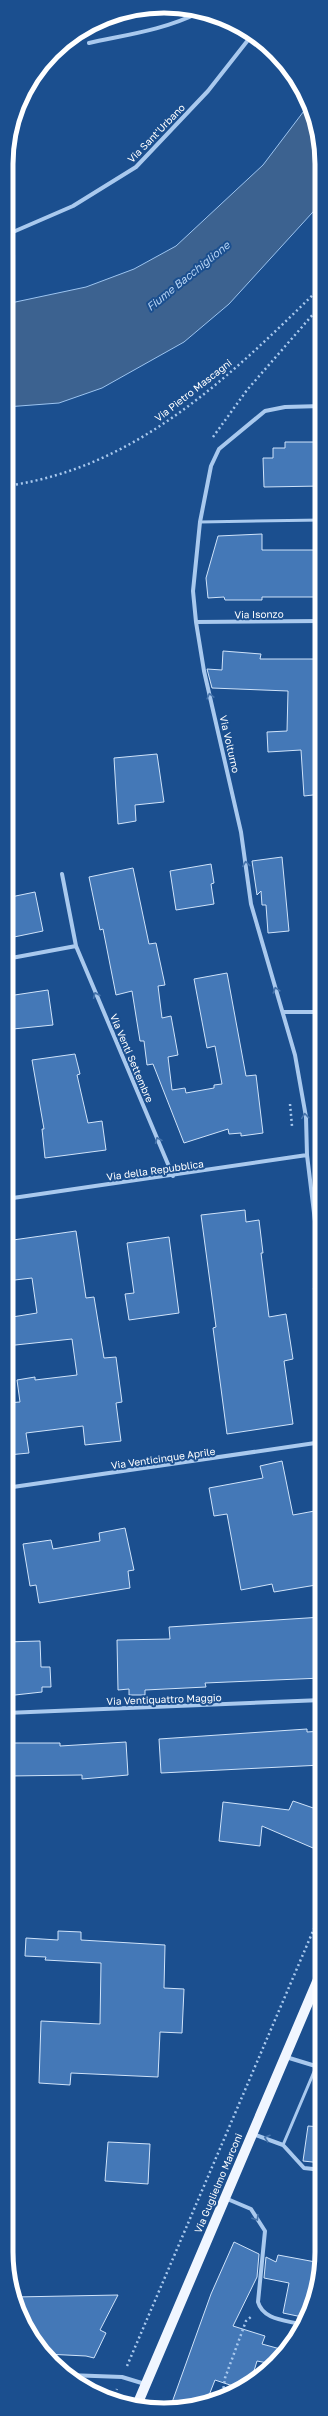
<svg xmlns="http://www.w3.org/2000/svg" width="328" height="2416" font-family="'Golos Text',sans-serif">
  <style>
    .water { fill: #3c6290; stroke: #9cc4f0 }
    .building { fill: #4478b7; stroke: #cfe3fa }
    .lines { fill: none; stroke-linecap: round; stroke-linejoin: round }
    .path { stroke: #a9c9ee; stroke-width: 2.5; stroke-dasharray: 2 3; stroke-linecap: butt }
    .lane { stroke: #a9c9ee; stroke-width: 3 }
    .street { stroke: #a9c9ee; stroke-width: 4 }
    .primary { stroke: #f0f6ff; stroke-width: 10 }
    .oneway { stroke: #4674ac }
    .labels { text-anchor: middle; stroke-width: 4; stroke-linejoin: round; paint-order: stroke }
    .street-label { font-size: 10px; fill: #fff; stroke: #1b4f8f }
    .water-label { font-size: 11px; font-style: italic; fill: #b5d3f5; stroke: #1b4f8f }
    .rim { fill: none; stroke: #fff; stroke-width: 5 }
  </style>
  <rect width="100%" height="100%" fill="#1b4f8f"/>
  <path class="water" d="M310,103l12,51v48l-93,102 -45,38 -82,46 -43,15 -53,4v-103l80,-17 48,-18 42,-23 87,-81z"/>
  <path class="building" d="M285,442h37v44l-58,1 -1,-29h10v-10h12z
    M262,534v16h60v47h-60v3h-37l-1,-3 -16,1 -2,-20 12,-42z
    M223,651l38,3 -1,5h62v47h-8l3,56h5v32l-18,2 -3,-46 -33,2 -1,-20 20,-1 1,-40 -76,-3 -5,-19 15,1z
    M157,754l7,48 -29,3 1,16 -18,3 -4,-66z
    M282,857l7,74 -21,2 -2,-28h-4l-1,-14 -4,4 -5,-34z
    M211,864l3,19 -3,1 3,20 -38,6 -6,-39z
    M133,868l16,76 7,-1 9,42 -7,1 4,32 9,-2 7,39 -10,2 4,33 13,-2 1,5 28,-5v-3l8,-1 -7,-38 -8,2 -13,-69 33,-6 19,103 10,-1 7,58 -22,3v-3l-12,1 -1,-5 -44,14 -31,-79 -6,1 -3,-24h-4l-8,-50 -16,4 -13,-66 -3,1 -11,-53z
    M35,892l8,39 -29,6 -1,-3 -7,2v-38z
    M48,990l5,35 -40,4 -5,-33z
    M75,1054l5,20 -3,1 11,48 14,-2 4,29 -61,8 -3,-29h2l-12,-69z
    M245,1210l1,12 13,-2 4,33h-2l8,64 17,-3 7,45 -9,2 9,63 -66,10 -14,-106 3,-1 -15,-112z
    M76,1231l10,67 8,-1 10,61 12,-1 6,45 -6,1 5,38 -36,4 -2,-19 -57,7 3,20 -21,2 -2,-3v-49l14,-1 -3,-22 18,-3v3l42,-5 -5,-36 -66,7v-28l31,-5 -5,-35 -26,3v-40z
    M169,1237l10,76 -50,7 -4,-26 9,-1 -7,-50z
    M282,1461l11,54 27,-5 2,12v62l-48,8 -2,-8 -31,6 -14,-76 -13,2 -5,-28 54,-10 -3,-12z
    M125,1528l9,42 -6,1 2,17 -91,15 -3,-18 -6,1 -7,-42 28,-4 2,9 47,-8 -1,-8z
    M322,1617v61l-117,5 1,4 -61,3v5h-16v-6l-11,1 -1,-50 53,-1 -1,-12z
    M40,1641l1,26h9l1,20h-9v5l-36,4v-54z
    M307,1729v3l15,-1v34l-161,8 -2,-34z
    M126,1742l2,33 -46,4v-4l-73,1v-33h51v3z
    M293,1801l29,10v15l-9,22 -51,-22 -2,20 -41,-5 4,-39 66,8z
    M58,1931l23,1v8l84,5 -1,43 20,1 -2,44 -22,-1 -2,45 -87,-4 -1,12 -31,-2 2,-62 59,3 1,-61 -56,-3 1,-3 -21,-1 1,-18 32,2z
    M308,2126l14,1v36l-19,-2z
    M108,2142l42,2 -2,40 -43,-3z
    M234,2242l25,12 -2,23 -24,49 32,10 -3,8 22,6 -11,14 -16,-3 -6,20 -12,7 -24,-8 -9,23 -36,5 41,-114z
    M278,2255l43,8 -14,55 -24,-5 6,-30 -25,-5 2,-21 10,5z
    M118,2295l-18,35 6,3 -12,25 -8,-2 -40,-2 -28,-42 -3,-15z"/>
  <g class="lines">
    <path class="path" d="M213,437l34,-47 75,-86
      M6,486c132,-18 225,-111 316,-200
      M290,1104l2,22
      M314,1288l8,57
      M127,2366l195,-456
      M222,2398l3,-20 21,-57 6,-5
      M113,2399l4,-10"/>
    <path class="lane" d="M200,522l122,-2
      M283,2145l33,-78"/>
    <path class="street" d="M89,43c36,-8 75,-13 109,-30
      M6,235l67,-29 63,-39 72,-76 44,-56
      M196,622l126,-1
      M62,874l14,72
      M6,959l70,-13 97,230
      M283,1012h39
      M6,1199l301,-44
      M322,1279l-15,-124 -1,-38 -11,-62 -44,-151 -10,-72 -37,-161 -8,-49 -3,-31 7,-69 11,-56 8,-17 46,-38 20,-4 37,-1
      M6,1488l316,-46
      M6,1713l316,-13
      M286,2057l36,11
      M253,2134l30,11 21,23 18,2
      M225,2198l26,11 14,22 -7,71c5,18 28,18 45,23
      M68,2375l54,2 23,7"/>
    <path class="primary" d="M137,2405l185,-435"/>
  </g>
  <defs><path id="oneway-chevron" d="M-2-3.5L2.5 0L-2 3.5" fill="none" stroke-width="1.6" stroke-linecap="round" stroke-linejoin="round"/></defs>
  <g class="oneway">
    <use href="#oneway-chevron" transform="translate(210 696) rotate(-104)"/>
    <use href="#oneway-chevron" transform="translate(246 864) rotate(-97)"/>
    <use href="#oneway-chevron" transform="translate(276 990) rotate(-107)"/>
    <use href="#oneway-chevron" transform="translate(96 995) rotate(-113)"/>
    <use href="#oneway-chevron" transform="translate(305 1116) rotate(-96)"/>
    <use href="#oneway-chevron" transform="translate(158 1140) rotate(-113)"/>
    <use href="#oneway-chevron" transform="translate(267 2138) rotate(-162)"/>
    <use href="#oneway-chevron" transform="translate(256 2218) rotate(58)"/>
  </g>
  <g class="labels">
    <g class="street-label">
      <text transform="translate(156 133) rotate(-46)" y="4">Via Sant'Urbano</text>
      <text transform="translate(193 390) rotate(-38)" y="4">Via Pietro Mascagni</text>
      <text transform="translate(259 614) rotate(-1)" y="4">Via Isonzo</text>
      <text transform="translate(230 744) rotate(77)" y="4">Via Volturno</text>
      <text transform="translate(132 1058) rotate(67)" y="4">Via Venti Settembre</text>
      <text transform="translate(155 1170) rotate(-8)" y="4">Via della Repubblica</text>
      <text transform="translate(163 1458) rotate(-8)" y="4">Via Venticinque Aprile</text>
      <text transform="translate(164 1699) rotate(-2)" y="4">Via Ventiquattro Maggio</text>
      <text transform="translate(218 2183) rotate(-67)" y="4">Via Guglielmo Marconi</text>
    </g>
    <g class="water-label">
      <text transform="translate(188 276) rotate(-39)" y="4">Fiume Bacchiglione</text>
    </g>
  </g>
  <path d="M0 0H328V2416H0ZM164 13H164A151 151 0 0 1 315 164V2252A151 151 0 0 1 164 2403H164A151 151 0 0 1 13 2252V164A151 151 0 0 1 164 13Z" fill="#1b4f8f" fill-rule="evenodd"/>
  <path class="rim" d="M164 13H164A151 151 0 0 1 315 164V2252A151 151 0 0 1 164 2403H164A151 151 0 0 1 13 2252V164A151 151 0 0 1 164 13Z"/>
</svg>
